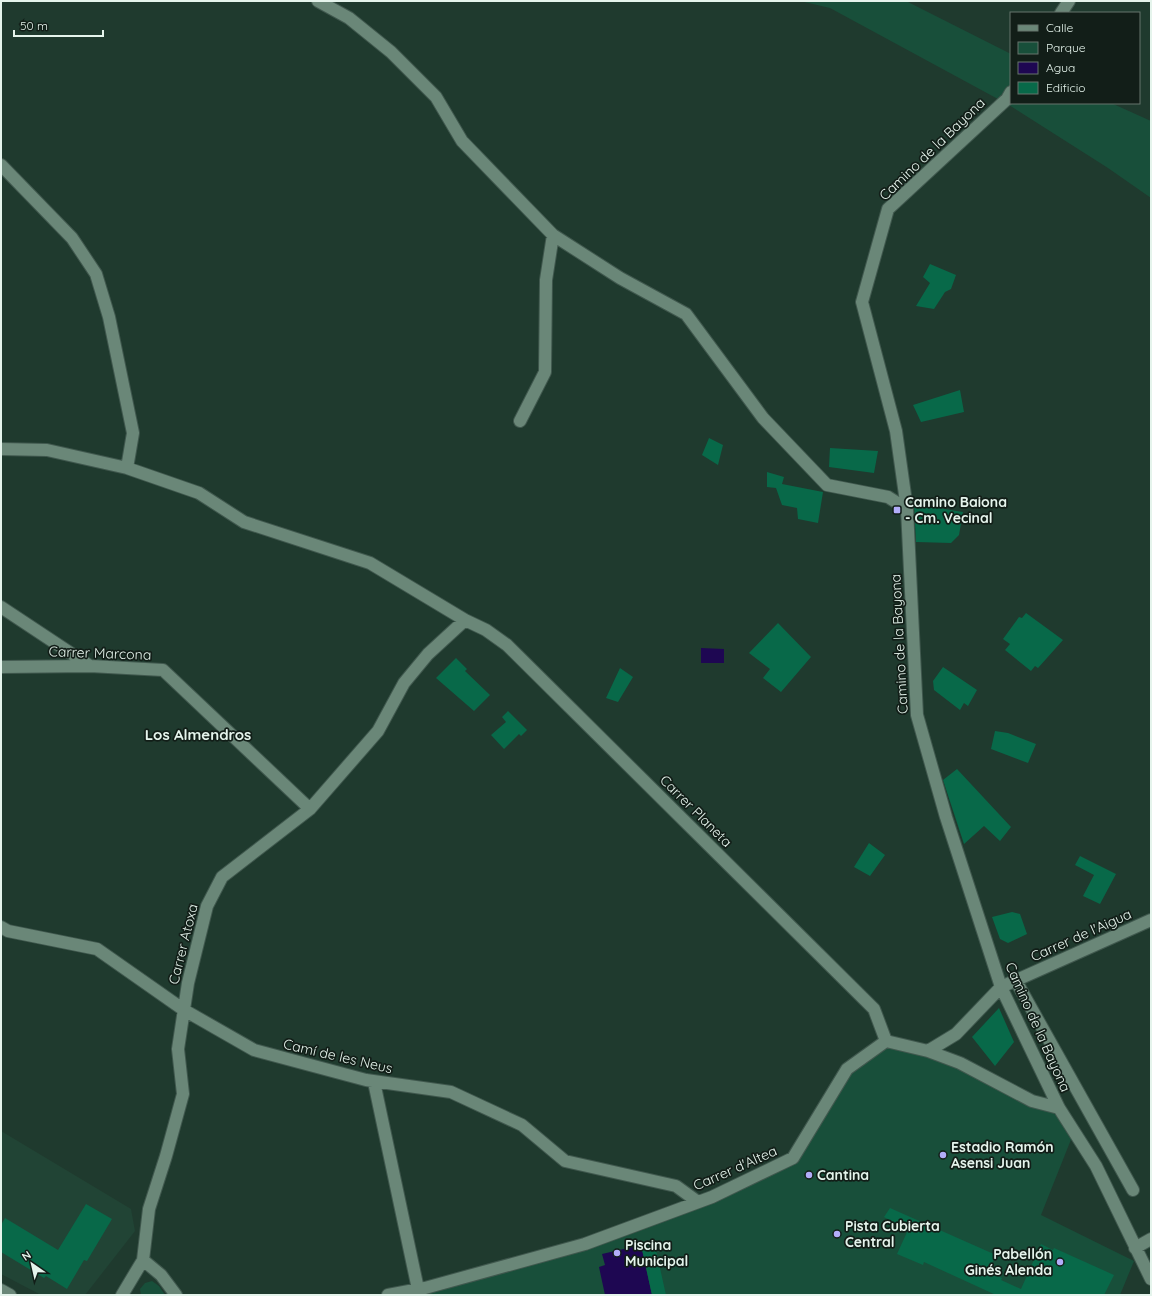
<svg xmlns="http://www.w3.org/2000/svg" width="1152" height="1296" font-family="Quicksand,sans-serif">
  <style>
    .built { fill: #214435 }
    .green { fill: #184f3a }
    .water { fill: #1e0752 }
    .building { fill: #086949 }
    .lines { fill: none; stroke-linecap: round; stroke-linejoin: round }
    .minor-casing { stroke: #40584e; stroke-width: 14 }
    .minor { stroke: #6a8778; stroke-width: 12 }
    .poi-dot { fill: #b2adf9; stroke: #121e18; stroke-width: 1.5 }
    .labels { text-anchor: middle; stroke-width: 3.5; stroke-linejoin: round; paint-order: stroke }
    .street-label { font-size: 14px; fill: #e5f4ec; stroke: #121e18 }
    .poi-label { font-size: 14px; font-weight: bold; fill: #e5f4ec; stroke: #121e18; text-anchor: start }
    .neighbourhood-label { font-size: 15px; font-weight: bold; fill: #e5f4ec; stroke: #121e18 }
  </style>
  <rect width="100%" height="100%" fill="#1f3a2e"/>
  <path class="built" d="M1,1131l130,78 4,22 -50,64h-44l-40,-21z"/>
  <path class="green" d="M800,1h106l105,53v49h100l40,18v77l-43,-30 -99,-63 -179,-97z
    M886,1041l42,10 131,57 15,24 -33,83 93,46 -14,34h-695l-1,-2 161,-49 208,-86 54,-89z
    M152,1281l7,5 6,9h-24l-1,-6 5,-6z"/>
  <path class="water" d="M701,648l23,1v14h-23z
    M641,1245l11,50h-47l-6,-28 6,-2 -3,-11z"/>
  <path class="building" d="M930,264l26,11 -5,14 -6,3 -11,17 -18,-3 14,-23 -7,-6z
    M960,390l4,22 -43,10 -8,-17z
    M709,438l14,7 -5,20 -16,-10z
    M830,448l48,3 -4,22 -45,-6z
    M767,472l17,5 -2,7 41,8 -5,31 -20,-4 -1,-11 -15,-3 -6,-17 -9,-1z
    M914,504l49,8 -4,23 -8,8 -35,-1z
    M1026,613l37,27 -25,28 -3,-2 -4,5 -26,-21 5,-6 -7,-5 16,-22 3,1z
    M778,623l33,34 -30,35 -18,-14 7,-9 -21,-16z
    M456,658l11,11 -2,2 25,24 -16,16 -38,-33z
    M943,667l34,23 -9,16 -4,-3 -4,7 -26,-20 -1,-9z
    M620,668l13,9 -15,25 -12,-4z
    M508,711l19,19 -6,6 -2,-2 -15,15 -13,-14 15,-13 -4,-5z
    M995,731l13,2 28,11 -8,19 -37,-14z
    M957,769l54,58 -11,14 -16,-15 -20,18 -21,-64z
    M869,843l16,12 -15,21 -16,-9z
    M1080,856l36,18 -16,30 -17,-8 11,-21 -19,-10z
    M1012,912l8,2 7,20 -19,9 -8,-4 -8,-22z
    M999,1008l15,34 -19,24 -23,-29z
    M86,1204l26,15 -25,42 -3,-1 -17,29 -21,-13 -2,2 -43,-26v-27l4,-7 53,32z
    M890,1208l106,47 -8,16 14,7 -1,2 20,9 20,-45 12,6 1,-2 60,27 -10,20h-108l-72,-33 -1,3 -26,-11 11,-24 -24,-13z
    M654,1241l12,54h-14l-11,-50z"/>
  <g class="lines">
    <defs>
      <path id="minor" d="M318,1l31,17 42,34 45,45 26,44 91,94 67,43 66,36 77,104 64,67 61,12 19,12
        M1061,13l8,-12
        M1011,92l-4,7 -119,110 -26,93 34,129 11,78 10,206 29,102 55,170 58,121 37,58 55,113
        M1,165l71,73 24,36 13,43 24,116 -6,35 72,25 45,29 126,41 95,57 21,10 21,15 367,364 12,32
        M520,421l25,-49 1,-92 7,-45
        M1,449l46,1 80,18
        M1,607l89,59
        M1,667l89,-1 73,4 147,139
        M1,927l7,4 89,18 87,61 70,40 112,30 85,12 71,33 43,36 111,25 22,16
        M1016,981l117,209
        M928,1051l28,-17 45,-47 150,-67
        M374,1082l44,207
        M1135,1248l16,-9
        M143,1260l18,15 15,20
        M1,1290l9,5
        M122,1295l21,-35 6,-51 17,-53 17,-62 -5,-45 10,-66 19,-77 15,-29 88,-68 68,-78 26,-48 24,-29 37,-34
        M388,1295l37,-7 160,-44 127,-47 81,-39 54,-89 39,-28 42,10 32,12 72,38 27,7"/>
    </defs>
    <use href="#minor" class="minor-casing"/>
    <use href="#minor" class="minor"/>
  </g>
  <g class="poi-dot">
    <rect x="893" y="506" width="8" height="8" rx="2"/>
    <circle cx="943" cy="1155" r="4"/>
    <circle cx="809" cy="1175" r="4"/>
    <circle cx="837" cy="1234" r="4"/>
    <circle cx="617" cy="1253" r="4"/>
    <circle cx="1060" cy="1262" r="4"/>
  </g>
  <g class="labels">
    <g class="street-label">
      <text transform="translate(932 149) rotate(-44)" y="5">Camino de la Bayona</text>
      <text transform="translate(899 644) rotate(-93)" y="5">Camino de la Bayona</text>
      <text transform="translate(100 653) rotate(2)" y="5">Carrer Marcona</text>
      <text transform="translate(696 811) rotate(45)" y="5">Carrer Planeta</text>
      <text transform="translate(1081 935) rotate(-24)" y="5">Carrer de l'Aigua</text>
      <text transform="translate(183 944) rotate(-76)" y="5">Carrer Atoxa</text>
      <text transform="translate(1038 1027) rotate(66)" y="5">Camino de la Bayona</text>
      <text transform="translate(338 1056) rotate(13)" y="5">Camí de les Neus</text>
      <text transform="translate(735 1168) rotate(-24)" y="5">Carrer d'Altea</text>
    </g>
    <g class="poi-label">
      <text x="905" y="507">Camino Baiona<tspan x="905" dy="16">- Cm. Vecinal</tspan></text>
      <text x="951" y="1152">Estadio Ramón<tspan x="951" dy="16">Asensi Juan</tspan></text>
      <text x="817" y="1180">Cantina</text>
      <text x="845" y="1231">Pista Cubierta<tspan x="845" dy="16">Central</tspan></text>
      <text x="625" y="1250">Piscina<tspan x="625" dy="16">Municipal</tspan></text>
      <text x="1052" y="1259" text-anchor="end">Pabellón<tspan x="1052" dy="16">Ginés Alenda</tspan></text>
    </g>
    <g class="neighbourhood-label">
      <text x="198" y="740">Los Almendros</text>
    </g>
  </g>
  <rect width="1152" height="1296" fill="none" stroke="#e5f4ec" stroke-width="4"/>
  <rect x="1010" y="12" width="130" height="92" fill="#121e18" stroke="#66746d"/>
  <rect x="1018" y="25" width="20" height="6" fill="#6a8778" stroke="#66746d"/>
  <text x="1046" y="32" font-size="12" fill="#e5f4ec">Calle</text>
  <rect x="1018" y="42" width="20" height="12" fill="#184f3a" stroke="#66746d"/>
  <text x="1046" y="52" font-size="12" fill="#e5f4ec">Parque</text>
  <rect x="1018" y="62" width="20" height="12" fill="#1e0752" stroke="#66746d"/>
  <text x="1046" y="72" font-size="12" fill="#e5f4ec">Agua</text>
  <rect x="1018" y="82" width="20" height="12" fill="#086949" stroke="#66746d"/>
  <text x="1046" y="92" font-size="12" fill="#e5f4ec">Edificio</text>
  <g transform="translate(32 1264) rotate(326)" stroke="#121e18" stroke-width="3" paint-order="stroke">
  <path d="M0-3L7 15L0 10L-7 15Z" fill="#e5f4ec"/>
  <text y="-6" font-size="11" font-weight="bold" text-anchor="middle" fill="#e5f4ec">N</text>
  </g>
  <path d="M14 30v6h89v-6" fill="none" stroke="#e5f4ec" stroke-width="2"/>
  <text x="20" y="30" font-size="12" fill="#e5f4ec" stroke="#121e18" stroke-width="3" paint-order="stroke">50 m</text>
</svg>
